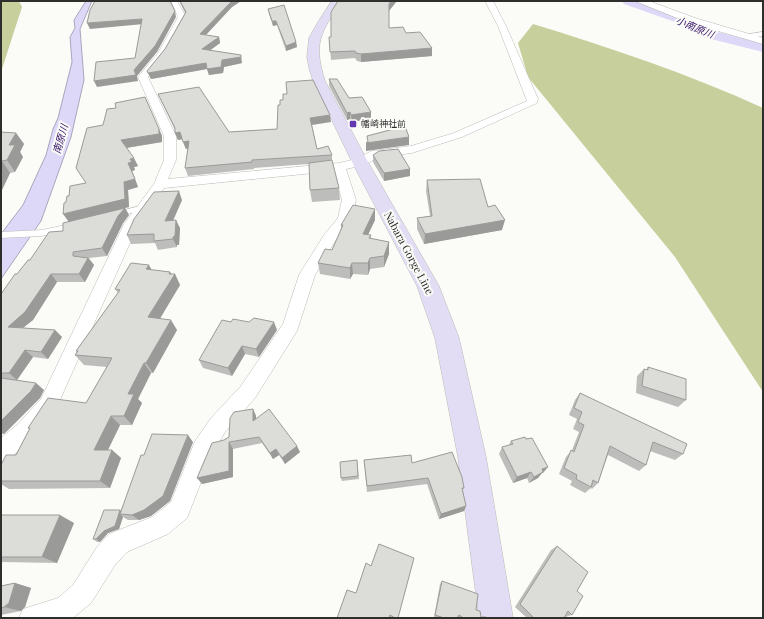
<svg xmlns="http://www.w3.org/2000/svg" width="764" height="619" font-family="'Playfair Display','Noto Sans JP',serif">
  <style>
    .green { fill: #c7cf9c }
    .water { fill: #ded8f8; stroke: #a9a5bb }
    .lines { fill: none; stroke-linecap: round; stroke-linejoin: round }
    .river { fill: #ded8f8; fill-rule: evenodd }
    .service-casing { stroke: #babbb7; stroke-width: 1 }
    .minor-casing { stroke: #babbb7; stroke-width: 1 }
    .tertiary-casing { stroke: #babbb7; stroke-width: 1 }
    .secondary-casing { stroke: #babbb7; stroke-width: 1 }
    .service { fill: #fff; fill-rule: evenodd }
    .minor { fill: #fff; fill-rule: evenodd }
    .tertiary { fill: #fff; fill-rule: evenodd }
    .secondary { fill: #e2dcf4; fill-rule: evenodd }
    .wall { fill: #bdbebb }
    .shaded-wall { fill: #9a9b98 }
    .building { fill: #dcddd9; stroke: #9a9b98 }
    .poi-dot { fill: #643ab2; stroke: #fbfcf8; stroke-width: 1.5 }
    .labels { text-anchor: middle; stroke-width: 4; stroke-linejoin: round; paint-order: stroke }
    .far-poi-label { font-size: 9px; fill: #2e2e2d; stroke: #fbfcf8; text-anchor: start }
    .far-water-label { font-size: 10px; font-style: italic; fill: #330f67; stroke: #fbfcf8 }
    .street-label { font-size: 11px; fill: #2e2e2d; stroke: #fbfcf8 }
  </style>
  <rect width="100%" height="100%" fill="#fbfcf8"/>
  <path class="green" d="M1,1h18l3,6 -21,65z
    M533,24c78,24 156,50 230,84v284l-88,-135 -147,-180 -10,-34z"/>
  <path class="water" d="M86,1h6l-12,28 4,51 -13,57 -30,84 -40,58v-45l22,-29 23,-50 7,-26 5,-11 14,-56 -2,-25 5,-9 -1,-8z"/>
  <g class="lines">
    <path class="river" d="M622,1h20l43,15 28,15 50,11v10l-60,-15 -28,-15 -51,-18z"/>
    <defs>
      <path id="service" d="M144,205l4,2 -1,2 -31,8 -4,-2 1,-2z
        M75,223h3v4l-36,9 -41,2v-6l41,-2z"/>
      <path id="minor" d="M171,1h9l-2,2 8,14 -20,37 -18,23 28,59v24l-8,19 171,-16 17,-4 16,-8 39,-5 43,-13 73,-32 -29,-75 -13,-25h8l13,25 32,73 -1,4 -75,34 -50,16 -33,4 -15,8 -18,4 10,31 -4,19 -17,22 -20,34 -18,56 -42,67 -30,34 -13,22 -25,64 -19,16 -41,18 -12,13 -24,38 -18,15h-54l4,-9 35,-11 15,-13 24,-38 12,-13 43,-17 19,-15 24,-61 16,-23 30,-32 42,-62 16,-49 25,-40 14,-17 4,-18 -8,-29 -170,17 -26,37 -83,186 -24,28 -22,20 -8,3v-24l16,-13 24,-26 83,-175 30,-40 10,-24v-24l-26,-59 20,-24 20,-36z
        M763,32v4l-14,2 -4,-2 4,-2z"/>
      <path id="tertiary" d="M635,1h14l46,17 68,20v6l-76,-22z"/>
      <path id="secondary" d="M332,1h10c-22,32 -29,42 -17,80l43,81 71,124 20,52 27,119 27,161h-34l-21,-161 -23,-119 -18,-52 -65,-124 -39,-81 -4,-13 -2,-11 2,-19 9,-16z"/>
    </defs>
    <use href="#service" class="service-casing"/>
    <use href="#minor" class="minor-casing"/>
    <use href="#tertiary" class="tertiary-casing"/>
    <use href="#secondary" class="secondary-casing"/>
    <use href="#service" class="service"/>
    <use href="#minor" class="minor"/>
    <use href="#tertiary" class="tertiary"/>
    <use href="#secondary" class="secondary"/>
  </g>
  <path class="wall" d="M179,1h62l-9,6 -26,28 13,2 1,6 -10,7 32,12v1l-18,4 -1,6 -14,2 -2,-6 -56,10 -4,-8 18,-22 20,-36z
    M268,9l28,33 1,5 -11,4 -9,-26 -4,1 -4,-12z
    M389,11v17l17,5 26,23 -71,6 -4,-1 -2,-3 -24,2 -2,-23h2z
    M329,79l20,19 22,21 -19,3 -2,-3 -3,1 -18,-34z
    M158,94l71,38 48,-3 54,-7 -19,3 5,24 15,6v7l7,26 1,12 -28,2 -2,-12 -1,-26 -55,4v1l-66,7 -3,-8 3,-19h-2l-4,-10 -4,1 -3,-10z
    M159,129l3,7v6l-35,6 11,18 -4,1 1,3 -3,1 6,16 -10,3 1,17 -4,1 4,7 -6,8 -16,33 -18,2 5,7 -9,17h-28l-24,38 -10,8 32,2 7,7 -14,22 -15,-2 -16,23h-7l34,10 -4,8 -36,36h-3v-140l29,-34 33,-29 5,-9 -2,-20 3,-6 17,-13 -10,-15z
    M1,132l15,1 8,11 -4,8 3,5 -8,15 -5,1 -9,19z
    M373,155l37,14v7l-26,5 -11,-19z
    M427,180l61,27 14,23 -78,14 -7,-15v-11l13,-2 -4,-25z
    M182,200l-9,20 7,8 -1,17h-2v2l-19,3 -3,-7 -24,1 -4,-9z
    M375,220l-7,15h3v4l18,3v12l-5,13 -14,2 -2,6 -15,-1 -3,5 -30,-5 -2,-11 14,-13 9,-21v-4z
    M152,270l18,2 1,2h4l5,11 -20,33 17,12 -24,43h-2l-13,26 4,4 -10,22h-12l-12,25h4l9,8 -11,30 -101,1 -8,-5v-3l15,-26 14,-26 -2,-1 58,-25 21,-36 -23,-2 -9,-10 2,-3 -1,-1 42,-58 -3,-4z
    M277,330l-18,27 -14,-3 -13,22 -29,-8 -4,-8z
    M648,367l38,33 -8,7 -42,-14 1,-17 7,-7 2,1z
    M580,393l103,61 -8,6 -25,-9 -4,14 -7,6 -31,-16 -10,28 -6,6 -1,-1 -6,5 -15,-8 2,-4 -13,-7 7,-17 6,-7 7,-18 -6,-3 4,-10 -8,-4 6,-15z
    M253,409l3,7v3l44,33 -15,12 -6,-9 -6,4 -11,-16 -29,6v28l-31,7 22,-44 5,-3z
    M511,441l32,32h-1l-4,5 -9,5 -2,-5 -14,5 -14,-29 3,-7 7,-2z
    M193,442l-23,59 -19,15 -12,4h-11l-5,-3 -4,12 -11,4 -8,9h-3l-4,-3 28,-29 23,-55z
    M357,460l2,19 -17,2 -1,-3z
    M364,460l48,3 52,25 -2,3 4,15 -2,5 -25,8 -12,-35 -60,8z
    M1,515l73,8 -17,40 -56,-1z
    M557,546l20,45 -5,24 -7,2 -1,1h-37l-12,-11 36,-57z
    M442,581l34,29 5,7 5,1h-51l-1,-1 6,-33z
    M15,583l16,5 -6,19 -4,4 -20,4v-29z
    M347,590l51,28h-61z"/>
  <path class="shaded-wall" d="M232,1h9l-9,6 -31,33 -1,-6z
    M391,1h6l-8,10v-7z
    M175,11l1,6 -19,35 -20,24 1,5 -41,6 -3,-6 40,-11z
    M142,19l2,5 -54,5 -3,-6z
    M272,21h4l1,4 -4,1z
    M219,37l1,6 -16,12 -2,-6z
    M296,42l1,5 -11,4v-5z
    M432,48v8l-71,6v-8z
    M241,55l1,8 -18,4 -1,6 -14,2 -2,-6 -56,10 -3,-6 74,-13z
    M350,112v7l-3,1v-7z
    M371,112v7l-19,3 -1,-7z
    M330,115l1,7 -20,3 -1,-7z
    M159,129l3,7v6l-37,6 -4,-8z
    M180,132l3,7 -5,1 -3,-7z
    M16,133l8,11 -4,8 3,5 -8,15 -8,-12 2,-15z
    M409,137v8l-43,6v-8z
    M189,141l3,7 -6,1 -3,-7z
    M134,158l4,8 -4,1 1,3 -3,1 6,16 -10,3 1,17 -4,1 4,7 -6,8 -16,33 -5,-8 -33,-26 -6,-8 61,-32 6,-23z
    M2,161l8,12 -9,19v-30z
    M410,169v7l-26,5v-8z
    M179,191l3,9 -13,30 -4,-9z
    M375,209v11l-12,25v-11z
    M176,220l4,8 -1,17h-2v2l-4,-8z
    M505,220l-3,10 -78,14 1,-10z
    M389,242v12l-5,13v-11z
    M88,258l6,7 -9,17 -6,-8z
    M370,258v11l-2,6v-12z
    M352,263l1,11 -3,5v-11z
    M149,265l6,11 -9,-7z
    M170,272l3,5 2,-3 5,11 -25,42 -7,-10z
    M51,274l6,8 -24,38 -18,14 -7,-7z
    M171,320l6,10 -24,43 -7,-10z
    M274,322l3,8 -18,27 -3,-8z
    M55,330l7,7 -14,22 -7,-7z
    M242,346l3,8 -13,22 -4,-8z
    M25,350l8,7 -16,23 -8,-7z
    M144,363l7,10 -13,26 4,4 -10,22 -8,-9 4,-22z
    M36,383l8,7 -4,8 -36,36 -3,-2v-11z
    M253,409l3,7v12l-3,-7z
    M111,416l9,9 -16,33 -10,-8z
    M188,435l5,7 -23,59 -19,15 -12,4 -7,-5z
    M229,442l4,7v28l-31,7 -5,-6z
    M297,446l3,6 -15,12 -3,-6z
    M276,449l3,6 -6,4 -3,-6z
    M112,450l9,8 -11,30 -10,-7z
    M548,467l-5,6h-1l-4,5 -9,5 5,-6 8,-8z
    M531,472l-4,6 -14,5 4,-6z
    M466,506l-2,5 -25,8 2,-5z
    M120,510l4,2 -4,2 3,3 -4,12 -11,4 -8,9 -4,-3z
    M60,515l14,8 -17,40 -15,-6z
    M15,583l16,5 -6,19 -4,4 -17,-4z"/>
  <path class="building" d="M95,1h75l5,10 -20,35 -21,24 2,5 -42,6 2,-19 39,-4 7,-39 -55,4 3,-13z
    M180,1h52l-32,33 19,3 -17,12 39,6v2l-19,3 -1,7 -14,2 -1,-6 -58,10 -1,-2 18,-22 21,-37z
    M338,1h53l-2,3v24l14,-1 3,6 14,-1 12,16 -71,6 -5,-1 -1,-2 -25,1 -1,-15h2v-25z
    M284,5l12,37 -10,4 -10,-25h-4l-4,-12z
    M329,79h8l12,19 13,-1 9,15 -20,3 -1,-3 -3,1z
    M313,80l17,35 -20,3 7,31 11,-3 4,9 -80,5v2l-67,6 4,-27 -6,1 -3,-10 -5,1v-5l-17,-34 41,-7 30,45 48,-3 1,-24h2v-5h3v-6h4l-1,-12z
    M145,97l14,32v5l-38,6 13,18 -4,1 2,3 -4,1 7,16 -11,3 1,17 -62,15 1,-11 2,-1 1,-6h2l1,-10 16,-3 -10,-15 11,-40 16,-3 4,-16 9,-1 -1,-5z
    M405,126l4,11 -43,6 2,-1 -1,-6z
    M1,132l15,1 -7,12h6l-8,15 -5,1 -1,1z
    M398,149l12,20 -26,4 -11,-18 6,-4z
    M332,160l7,28 -29,2 -1,-27z
    M480,179l8,28 7,-2 10,15 -80,14 -8,-16 15,-2 -5,-36z
    M179,191l-14,30 11,-1 -1,16 -2,1v2l-19,2v-7l-27,1 7,-16 20,-27z
    M353,205l22,4 -12,25 8,1 -2,3 20,4 -5,14 -14,2 -2,5h-16l-2,5 -32,-5 7,-14 7,1 11,-25h-2z
    M125,208l-7,8 -16,32 -29,4v4l15,2 -9,16h-28l-26,38 -17,15 47,3 -14,22 -16,-2 -16,23h-8v-79l14,-20h2l11,-14h2l19,-28 14,-1v-8z
    M131,263l18,2 -3,4 24,3 -1,2h6l-27,43 23,3 -25,43h-2l-16,31h6l-10,22h-13l-17,34h18l-12,31h-99v-16l5,-10h10l14,-27h-2l20,-30 38,5 26,-45 -37,-3 3,-4h-2l44,-61 -5,-1z
    M254,318l20,4 -18,27 -14,-3 -14,22 -29,-8 23,-40 9,2 2,-3 16,3z
    M648,367l38,12v21l-44,-14 2,-17 4,1z
    M1,378l35,5 -5,8 -30,30z
    M580,393l107,51 -4,10 -30,-12 -7,23 -36,-19 -12,37 -5,-3 -2,7 -15,-8 1,-4 -13,-7 7,-18 3,2 10,-27 -6,-3 4,-10 -8,-4z
    M253,409v12l16,-12 28,37 -15,12 -6,-9 -6,4 -11,-16 -30,5v29l-32,7 15,-35 12,-3 5,-3 1,-19 4,-6z
    M152,434l36,1 -25,61 -19,14 -12,5 -12,-1 21,-59h3z
    M525,437l1,2 6,-1 16,29 -6,2 1,3 -9,5 -3,-5 -14,5 -15,-30 11,-3 -2,-3z
    M452,452l10,25 2,11h-2l4,18 -25,8 -13,-36 -61,8 -3,-26 47,-5 1,8z
    M357,460l1,16 -17,2 -1,-16z
    M104,510h16l-5,16 -11,5 -8,8h-3z
    M1,515h59l-18,42h-41z
    M379,544l35,14 -16,60h-3l-5,-3 -1,3h-52l10,-28 9,3 10,-30 5,3z
    M557,546l31,26 -11,19 6,5 -11,19 -4,-4 -4,7h-30l-14,-14z
    M442,581l36,13 -2,16 4,1 1,6h5v1h-24v-1l-3,-2 -2,3h-13l-9,-3z
    M15,583l-6,20 -5,4 -3,1v-22z"/>
  <rect class="poi-dot" x="349" y="120" width="8" height="8" rx="2"/>
  <g class="labels">
    <g class="far-poi-label">
      <text x="361" y="127">幡崎神社前</text>
    </g>
    <g class="far-water-label">
      <text transform="translate(695 27) rotate(23)" y="4">小南原川</text>
      <text transform="translate(60 139) rotate(-74)" y="4">南原川</text>
    </g>
    <g class="street-label">
      <text transform="translate(409 253) rotate(62)" y="4">Nabara Gorge Line</text>
    </g>
  </g>
  <rect width="764" height="619" fill="none" stroke="#2e2e2d" stroke-width="4"/>
</svg>
